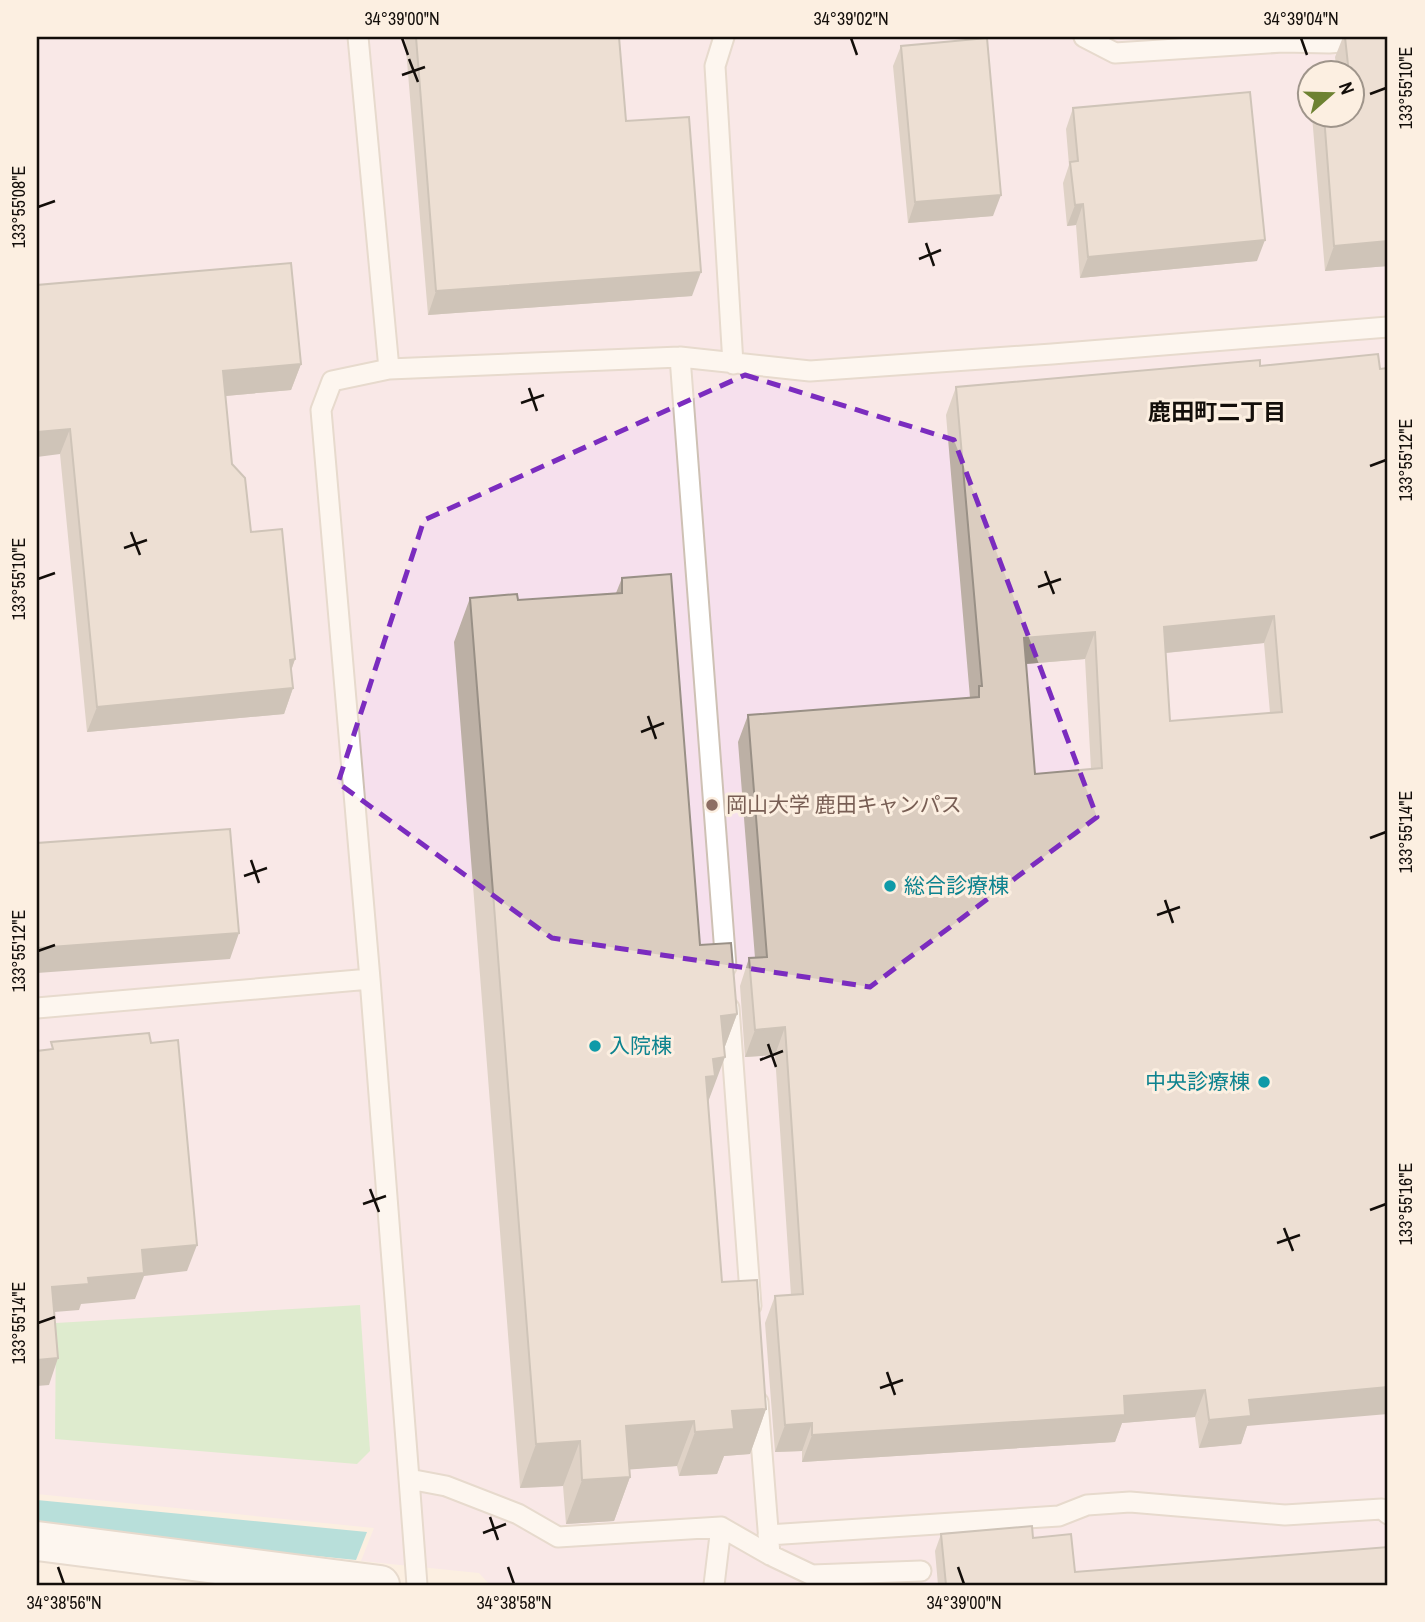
<svg xmlns="http://www.w3.org/2000/svg" width="1425" height="1622" font-family="'Archivo Narrow','Noto Sans JP',sans-serif">
  <style>
    .education { fill: #f6e0ed; fill-rule: evenodd }
    .green { fill: #bbe6b5 }
    .water { fill: #67ccd0 }
    .lines { fill: none; stroke-linecap: round; stroke-linejoin: round }
    .lane-casing { stroke: #cec1b4; stroke-width: 23 }
    .street-casing { stroke: #cec1b4; stroke-width: 42 }
    .lane { stroke: #fff; stroke-width: 19 }
    .street { stroke: #fff; stroke-width: 38 }
    .wall { fill: #bcb0a5; fill-rule: evenodd }
    .shaded-wall { fill: #999086 }
    .building { fill: #dbcdc0; stroke: #999086; stroke-width: 2; fill-rule: evenodd }
    .marked { fill: none; stroke: #7b2cbf; stroke-width: 5; stroke-dasharray: 14 9; stroke-linejoin: round }
    .ticks { fill: none; stroke: #130e0a; stroke-width: 2.5 }
    .education-dot { fill: #8d6e63; stroke: #fcefe1; stroke-width: 2.5 }
    .culture-dot { fill: #0f9aa8; stroke: #fcefe1; stroke-width: 2.5 }
    .labels { text-anchor: middle; stroke-width: 6; stroke-linejoin: round; paint-order: stroke }
    .education-label { font-size: 21px; fill: #785e54; stroke: #fcefe1; text-anchor: start }
    .culture-label { font-size: 21px; fill: #0d838f; stroke: #fcefe1; text-anchor: start }
    .neighbourhood-label { font-size: 23px; font-weight: bold; fill: #130e0a; stroke: #fcefe1 }
    .neatline { fill: none; stroke: #130e0a; stroke-width: 2.5 }
    .ticks-label { font-size: 18px; text-anchor: middle; fill: #130e0a }
  </style>
  <rect width="100%" height="100%" fill="#fcefe1"/>
  <path class="education" d="M37,37h1351v1548h-898l-11,-12 -118,-12 13,-33 -337,-34zM1310,74h42v42h-42z"/>
  <path class="green" d="M360,1305l10,146 -13,13 -302,-25 1,-116z"/>
  <path class="water" d="M37,1500l330,32 -11,28 -319,-32z"/>
  <g class="lines">
    <defs>
      <path id="lane" d="M358,37l31,332
        M724,37l-9,29 18,298
        M1084,37l31,16 168,-11 46,1 59,-5
        M680,357l46,610
        M37,1008l333,-29
        M729,1008l22,298
        M758,1402l12,153
        M409,1479l8,106
        M721,1527l49,28 42,20 109,-4
        M768,1535l291,-19 28,-11 43,-3 155,13 97,-6 6,5
        M714,1585l7,-58 -163,10 -40,-23 -72,-28 -37,-7 -39,-500 -49,-569 11,-29 57,-12 291,-12 130,14 242,-17 336,-27"/>
      <path id="street" d="M37,1541l343,44"/>
    </defs>
    <use href="#lane" class="lane-casing"/>
    <use href="#street" class="street-casing"/>
    <use href="#lane" class="lane"/>
    <use href="#street" class="street"/>
  </g>
  <path class="wall" d="M405,37h214l7,84 66,175 -264,19z
    M1343,37h45v229l-63,5 -13,-155h40v-42h-15l-2,-17z
    M901,46l92,170 -85,7 -15,-157z
    M1073,108l184,153 -177,17 -4,-53 -9,1 -4,-43 6,-18 -3,-36z
    M37,285l264,79 -10,26 -66,6 7,68 19,68 44,127 -4,12 2,17 -9,26 -197,18 -27,-278z
    M1378,354l-131,1072 -6,18 -42,4 -4,-31 -73,6 -7,19 -313,20v-11l-27,1 -10,-129 10,-27 16,-1 -16,-240 -30,2 -5,-71 9,-28h6l-17,-216 10,-27 222,-17 -24,-283 10,-28 304,-21zM1264,643l6,70 -100,8 -4,-68zM1085,659l6,110 -56,5 -9,-110z
    M622,578l78,367 37,69 -13,35 -16,53 14,180 44,127 -16,45 -26,2 -7,18 -38,2 -2,-10 -48,3 1,8 -16,44 -48,3 -3,-38 -43,2 -66,-846 16,-44 48,2 98,-7z
    M941,1534l92,4 42,34 313,13h-450l-3,-34z"/>
  <path class="shaded-wall" d="M1001,195l-8,21 -85,7 7,-21z
    M1083,204l-7,21 -9,1 8,-21z
    M1265,240l-8,21 -177,17 8,-21z
    M1388,241v25l-63,5 9,-25z
    M701,272l-9,24 -264,19 8,-24z
    M301,364l-10,26 -77,7 9,-26z
    M70,429l-10,25 -23,3v-25z
    M1274,616l-10,27 -110,11 10,-27z
    M1095,632l-10,27 -71,6 10,-27z
    M295,659l-9,26 4,-25z
    M293,688l-9,26 -197,18 10,-25z
    M239,933l-9,26 -193,14v-25z
    M737,1014l-16,43h4l-17,45h-3l-15,19 31,-105z
    M785,1027l-10,28 -30,2 10,-27z
    M197,1245l-10,26 -43,5 -9,23 -54,5 -2,6 -37,3 10,-26 36,-9 54,-28z
    M58,1358l-9,27 -12,1v-26z
    M1388,1387v27l-141,12 -6,18 -42,4 10,-28 40,-20z
    M1205,1390l-10,27 -73,6 -7,19 -313,20 10,-27 312,-39z
    M766,1409l-16,45 -26,2 -7,18 -38,2 16,-44 37,-21z
    M694,1421l-17,45 -67,5 16,-45z
    M812,1423l-10,28 -27,1 10,-27z
    M580,1441l-17,45 -43,2 16,-44z
    M630,1477l-16,44 -48,3 16,-44z"/>
  <path class="building" d="M416,37h203l7,84 63,-4 12,155 -265,19z
    M1345,37h43v204l-54,5 -10,-130h28v-42h-3z
    M987,38l14,157 -86,7 -14,-156z
    M1250,92l15,148 -177,17 -5,-53 -8,1 -5,-43 8,-1 -5,-53z
    M291,263l10,101 -78,7 9,93 13,14 6,54 31,-3 13,130 -5,1 3,28 -196,19 -27,-278 -33,3v-147z
    M1378,354l2,15 8,-1v1019l-139,13 2,16 -42,4 -4,-30 -81,6 1,19 -313,20v-12l-27,2 -10,-129 28,-2 -18,-267 -30,3 -6,-72 18,-1 -19,-242 231,-18v-11h3l-26,-299 304,-27v6zM1274,616l8,96 -112,9 -6,-94zM1095,632l7,136 -67,6 -11,-136z
    M671,574l29,371 31,-2 6,71 -16,2 4,41 -12,2 2,17 -9,1 16,205 35,-2 9,129 -34,2 2,18 -39,3 -1,-11 -68,5 4,51 -48,3 -2,-39 -44,3 -66,-846 47,-4 1,6 104,-7v-15z
    M230,829l9,104 -202,15v-105z
    M149,1033l2,10 27,-3 19,205 -55,5 2,23 -56,5 1,6 -37,3 6,71 -21,2v-309l16,-2 -2,-7z
    M1032,1526l1,12 38,-4 4,38 313,-25v38h-442l-5,-51z"/>
  <path d="M0 0H1425V1622H0ZM745,375l209,65 143,377 -227,170 -318,-49 -214,-155 86,-263z" fill="#fcefe1" fill-opacity=".55" fill-rule="evenodd"/>
  <path class="marked" d="M745,375l209,65 143,377 -227,170 -318,-49 -214,-155 86,-263z"/>
  <path class="ticks" d="M402,38l6,17M851,38l6,17M1301,38l6,17M409,59l9,23M402,75l23,-8M1370,94l16,-6M38,207l17,-6M926,243l8,23M919,259l22,-9M529,388l8,23M521,403l23,-8M1370,466l16,-6M131,532l9,23M124,548l23,-8M1045,571l9,23M38,579l17,-6M1038,587l23,-8M648,716l8,23M641,732l23,-9M1370,838l16,-6M251,860l8,23M244,876l23,-8M1165,900l8,23M1157,915l23,-8M38,951l17,-6M768,1044l8,23M760,1060l23,-9M370,1189l9,23M363,1204l23,-8M1370,1210l16,-6M1284,1228l9,23M1277,1243l23,-8M38,1323l17,-6M887,1372l8,23M880,1388l23,-8M490,1517l8,23M483,1533l23,-9M58,1567l6,17M508,1567l6,17M958,1567l6,17"/>
  <circle class="education-dot" cx="712" cy="805" r="7"/>
  <g class="culture-dot">
    <circle cx="890" cy="886" r="7"/>
    <circle cx="595" cy="1046" r="7"/>
    <circle cx="1264" cy="1082" r="7"/>
  </g>
  <g class="labels">
    <g class="education-label">
      <text x="726" y="812">岡山大学 鹿田キャンパス</text>
    </g>
    <g class="culture-label">
      <text x="904" y="893">総合診療棟</text>
      <text x="609" y="1053">入院棟</text>
      <text x="1250" y="1089" text-anchor="end">中央診療棟</text>
    </g>
    <g class="neighbourhood-label">
      <text x="1217" y="420">鹿田町二丁目</text>
    </g>
  </g>
  <rect width="1425" height="1622" fill="none" stroke="#fcefe1" stroke-width="77"/>
  <g transform="translate(1331 94) rotate(70)"><circle r="33" fill="#fcefe1" stroke="#9f958b" stroke-width="2"/>
  <path d="M0-5L12 26L0 18L-12 26Z" fill="#6d8232"/>
  <text y="-10" font-size="19" font-weight="bold" text-anchor="middle" fill="#130e0a">N</text>
  </g>
  <rect x="38" y="38" width="1348" height="1546" class="neatline"/>
  <g class="ticks-label">
    <text x="402" y="25">34°39'00"N</text>
    <text x="851" y="25">34°39'02"N</text>
    <text x="1301" y="25">34°39'04"N</text>
    <text transform="translate(1406 88) rotate(-90)" y="6">133°55'10"E</text>
    <text transform="translate(19 207) rotate(-90)" y="6">133°55'08"E</text>
    <text transform="translate(1406 460) rotate(-90)" y="6">133°55'12"E</text>
    <text transform="translate(19 579) rotate(-90)" y="6">133°55'10"E</text>
    <text transform="translate(1406 832) rotate(-90)" y="6">133°55'14"E</text>
    <text transform="translate(19 951) rotate(-90)" y="6">133°55'12"E</text>
    <text transform="translate(1406 1204) rotate(-90)" y="6">133°55'16"E</text>
    <text transform="translate(19 1323) rotate(-90)" y="6">133°55'14"E</text>
    <text x="64" y="1609">34°38'56"N</text>
    <text x="514" y="1609">34°38'58"N</text>
    <text x="964" y="1609">34°39'00"N</text>
  </g>
</svg>
